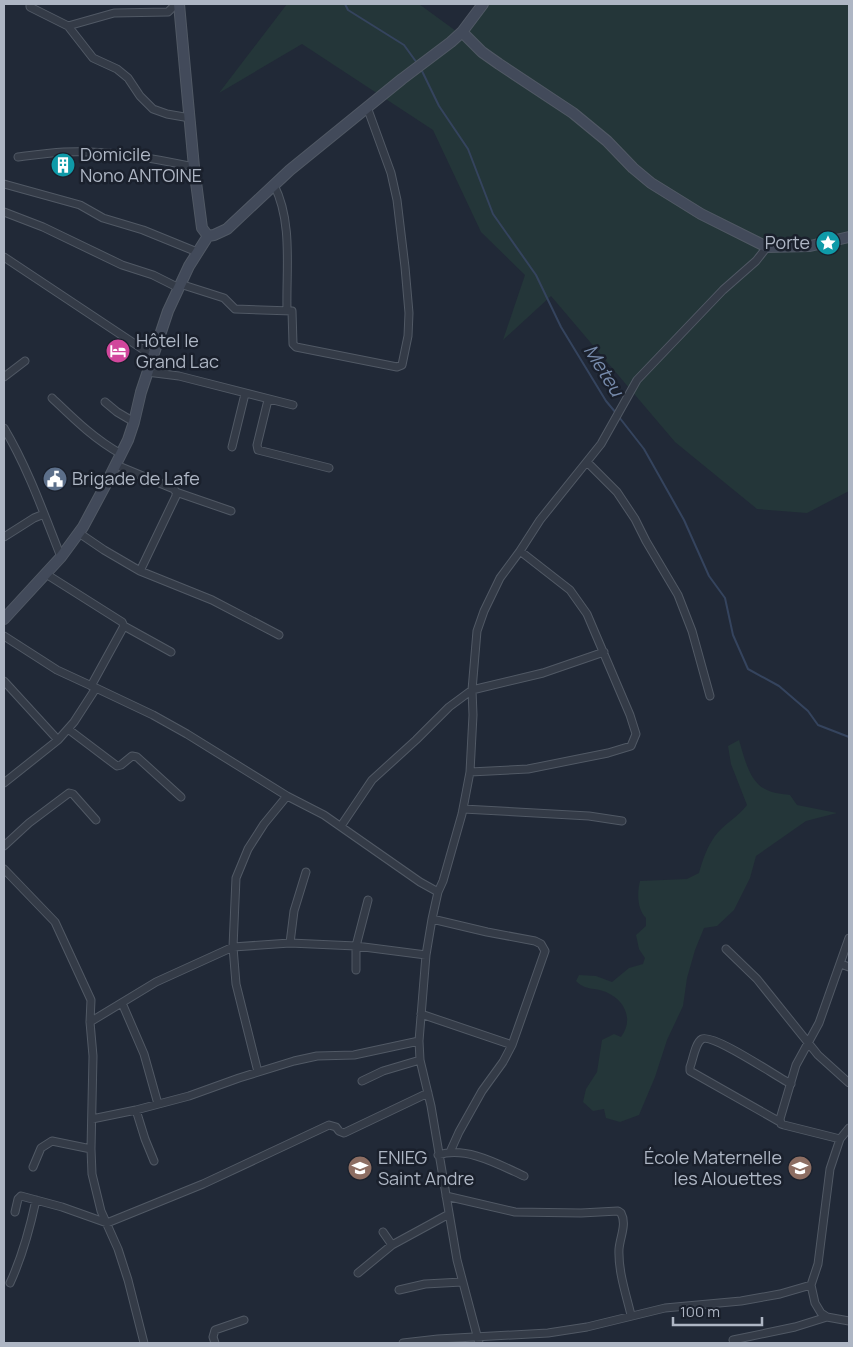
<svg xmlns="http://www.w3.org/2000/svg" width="853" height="1347" font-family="Manrope,sans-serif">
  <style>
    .green { fill: #243639 }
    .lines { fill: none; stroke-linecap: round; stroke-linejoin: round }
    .stream { stroke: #35445e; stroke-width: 2 }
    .street-casing { stroke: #515965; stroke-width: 9 }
    .secondary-casing { stroke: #515965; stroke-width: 12 }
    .street { stroke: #343b47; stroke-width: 7 }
    .secondary { stroke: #424a5a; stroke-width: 10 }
    .labels { text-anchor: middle; stroke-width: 5; stroke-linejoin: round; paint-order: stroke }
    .poi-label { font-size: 18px; fill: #aeb6c4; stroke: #1a202c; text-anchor: start }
    .water-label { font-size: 19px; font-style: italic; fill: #778bac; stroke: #1a202c }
  </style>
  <rect width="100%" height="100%" fill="#212937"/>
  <path class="green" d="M287,4h132l41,30 30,-30h359v487l-42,22 -50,-4 -82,-67 -124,-146 -48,44 22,-65 -44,-43 -48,-102 -131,-86 -83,49z
    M739,740c5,16 10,43 28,50 6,3 15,4 23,5l7,10 40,8 -31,8 -50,35 -6,22 -16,32 -17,16 -13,2 -9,22 -8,28 -4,28 -16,34 -12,37 -16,38 -19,7 -14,-4 -2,-9 -11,2 -10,-9 3,-13 11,-17 5,-32 12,-6 7,3c13,-17 4,-37 -15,-45 -12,-5 -20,-1 -30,-11l3,-6 17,1 16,6 17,-14 14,-4 2,-6 -6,-9 -3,-14 10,-9v-8c-9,-9 -9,-25 -6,-37l47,-2 12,-6c4,-14 8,-26 16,-37 9,-12 23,-19 32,-31l-16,-41 -3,-18z"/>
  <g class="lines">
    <path class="stream" d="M345,4l3,6 56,35 13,18
      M421,69l18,37 29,43 25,65 43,61 25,52 45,74 10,12
      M619,417l25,32 40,71 25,56 16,22 8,37 15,34 31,17 29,25 10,14 31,12"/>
    <defs>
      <path id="street" d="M30,4v3l38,19 25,32 24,11 11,9 12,18 13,13 14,5 23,4
        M68,26l46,-13 54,-1 8,-8
        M18,157c16,-2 31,-4 46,-5 44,-2 88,6 130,15
        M4,184l76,21 23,13 40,12 54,22
        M274,185c19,37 12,85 13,125
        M4,212l39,15 79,38 31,10 26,13
        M4,257l149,99
        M180,284l44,14 11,11 57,2 1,33 3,3 101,20 5,-2 6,-29 1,-23 -4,-46 -8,-67 -6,-27 -24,-66
        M147,372l32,4 114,29
        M4,377l21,-16
        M52,398c22,21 42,41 69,56
        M268,400l-11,45 1,5 71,18
        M105,402l12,10 17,10
        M4,428c24,40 40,86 57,129
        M232,447l13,-53
        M587,462l30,30 18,27 11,22 32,54 14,36 18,65
        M116,465l58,24 2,3 55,19
        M79,533l25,17 36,21 72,29 67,35
        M4,537l30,-19 10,-4
        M140,571l36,-75v-4
        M46,574l76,48 2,4 -33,60
        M124,626l47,26
        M4,636l53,34 39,18 -22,34 -16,18 -54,43
        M4,681l54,59
        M96,688l57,27 34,19 100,62 37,19 96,67 18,10
        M68,729l49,37 4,-1 11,-9 5,1 44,40
        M470,772l58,-3 80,-16 23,-7 5,-12 -6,-19 -43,-101 -17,-24 -50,-39
        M463,809l126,7 33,5
        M341,826l31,-46 44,-40 33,-33 23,-17 71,-17 61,-21
        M4,846l25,-23 40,-30 4,1 23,26
        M4,869l51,53 36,78 -1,22 3,34 -2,93 1,25 9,37 17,38 10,31 16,63
        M432,919l55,13 48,9 6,3 4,7 -33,94 -9,17 -21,29 -23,41 -9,20
        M290,943l4,-32 12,-39
        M726,949l31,30 61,76 31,28
        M841,964l8,3
        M356,970v-24l12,-46
        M122,1003l22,51 14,50
        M421,1014l91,31
        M90,1022l66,-40 77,-35 57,-4 66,3 70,9
        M258,1072l-22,-88 -3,-37 3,-69 12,-29 16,-25 23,-28
        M362,1081l21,-10 37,-11
        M136,1110l9,29 9,22
        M92,1119l44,-9 53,-14 50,-18 55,-17 23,-5 37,-1 65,-14
        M780,1122l-90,-51v-4c3,-7 5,-24 12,-28 11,-6 75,38 89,45
        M849,1128l-9,11 -10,30 -12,95 -7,21 4,18 6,10 6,4 22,4
        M840,1139l-56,-14 -3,-1 -1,-5 16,-54 23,-42 30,-85
        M438,1155c28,-9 60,9 86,21
        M33,1167l8,-19 11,-7 39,8
        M446,1196l69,16 66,1 37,-2 3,2c6,11 -1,24 -2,36 -1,22 7,45 12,66
        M15,1212l3,-13 3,-3 41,11 45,16 96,-39 126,-59 7,2 3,4 5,2 84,-40
        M383,1232l9,13
        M358,1273l34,-28 57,-31
        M10,1283c12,-26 20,-55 26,-83
        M399,1290l26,-6 37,-2
        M733,1340l62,-13 32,-10
        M215,1343l-2,-6 2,-7 29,-10
        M403,1343l35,-4 110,-6 39,-6 78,-19 76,-7 39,-7 31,-9
        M479,1343l-22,-83 -26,-154 -11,-46 -1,-19 7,-86 6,-36 6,-27 5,-11 19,-67 8,-42 3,-57 -1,-25 5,-59 7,-20 16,-33 20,-27 20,-31 61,-76 36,-64 86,-90 33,-29 11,-14"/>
      <path id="secondary" d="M179,4l15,163 8,61 6,8
        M462,32l20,20 17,12 74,49 34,28 26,27 18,15 50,31 66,33 43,-1 39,-9
        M208,236l6,-1 13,-6 63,-59 112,-91 49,-37 11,-10 21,-28
        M4,619l57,-62 22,-30 22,-41 23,-46 6,-18 7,-30 27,-81 21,-45 19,-30"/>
    </defs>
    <use href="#street" class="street-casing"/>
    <use href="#secondary" class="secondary-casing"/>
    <use href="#street" class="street"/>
    <use href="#secondary" class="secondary"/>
  </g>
  <defs>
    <symbol id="building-disc" viewBox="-11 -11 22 22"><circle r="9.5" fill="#0f9aa8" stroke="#1a202c"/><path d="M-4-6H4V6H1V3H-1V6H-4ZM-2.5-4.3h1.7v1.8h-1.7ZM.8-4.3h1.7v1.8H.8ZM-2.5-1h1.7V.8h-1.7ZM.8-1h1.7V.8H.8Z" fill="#fff"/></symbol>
    <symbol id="sight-disc" viewBox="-11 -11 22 22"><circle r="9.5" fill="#0f9aa8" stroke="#1a202c"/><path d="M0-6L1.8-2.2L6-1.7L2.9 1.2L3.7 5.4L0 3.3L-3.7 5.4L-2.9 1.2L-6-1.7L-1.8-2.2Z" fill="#fff"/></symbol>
    <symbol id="hotel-disc" viewBox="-11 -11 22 22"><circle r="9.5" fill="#d1479c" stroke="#1a202c"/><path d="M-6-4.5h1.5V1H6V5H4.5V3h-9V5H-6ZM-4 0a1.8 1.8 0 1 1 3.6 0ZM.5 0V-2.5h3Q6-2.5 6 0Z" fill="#fff"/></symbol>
    <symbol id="civic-disc" viewBox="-11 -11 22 22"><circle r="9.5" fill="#5c6f8a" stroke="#1a202c"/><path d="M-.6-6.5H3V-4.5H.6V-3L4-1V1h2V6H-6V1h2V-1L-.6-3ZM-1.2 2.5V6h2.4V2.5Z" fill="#fff"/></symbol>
    <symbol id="university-disc" viewBox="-11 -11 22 22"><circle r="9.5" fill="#8d6e63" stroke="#1a202c"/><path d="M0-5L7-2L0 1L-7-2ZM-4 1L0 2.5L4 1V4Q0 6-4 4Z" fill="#fff"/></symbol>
    <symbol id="school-disc" viewBox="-11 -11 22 22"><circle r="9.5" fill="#8d6e63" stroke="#1a202c"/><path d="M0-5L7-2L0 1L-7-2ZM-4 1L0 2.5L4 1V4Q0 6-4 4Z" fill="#fff"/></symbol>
  </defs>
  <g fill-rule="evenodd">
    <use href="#building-disc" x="49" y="151" width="28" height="28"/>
    <use href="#sight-disc" x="814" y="229" width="28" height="28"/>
    <use href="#hotel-disc" x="104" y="337" width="28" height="28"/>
    <use href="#civic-disc" x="41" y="465" width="28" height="28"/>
    <use href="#university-disc" x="346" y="1154" width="28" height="28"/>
    <use href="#school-disc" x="786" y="1154" width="28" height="28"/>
  </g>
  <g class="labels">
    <g class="poi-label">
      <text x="80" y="161">Domicile<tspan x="80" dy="21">Nono ANTOINE</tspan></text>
      <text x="810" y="249" text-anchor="end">Porte</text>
      <text x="136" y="347">Hôtel le<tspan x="136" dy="21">Grand Lac</tspan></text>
      <text x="72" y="485">Brigade de Lafe</text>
      <text x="378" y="1164">ENIEG<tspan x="378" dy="21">Saint Andre</tspan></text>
      <text x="782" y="1164" text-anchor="end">École Maternelle<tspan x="782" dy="21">les Alouettes</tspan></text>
    </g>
    <g class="water-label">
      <text transform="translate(604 370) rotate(58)" y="7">Meteu</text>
    </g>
  </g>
  <rect width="853" height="1347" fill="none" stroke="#aeb6c4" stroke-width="10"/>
  <path d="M673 1317v8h89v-8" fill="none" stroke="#aeb6c4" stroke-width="2.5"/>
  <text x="680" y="1317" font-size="15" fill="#aeb6c4" stroke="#1a202c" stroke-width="4" paint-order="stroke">100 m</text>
</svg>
